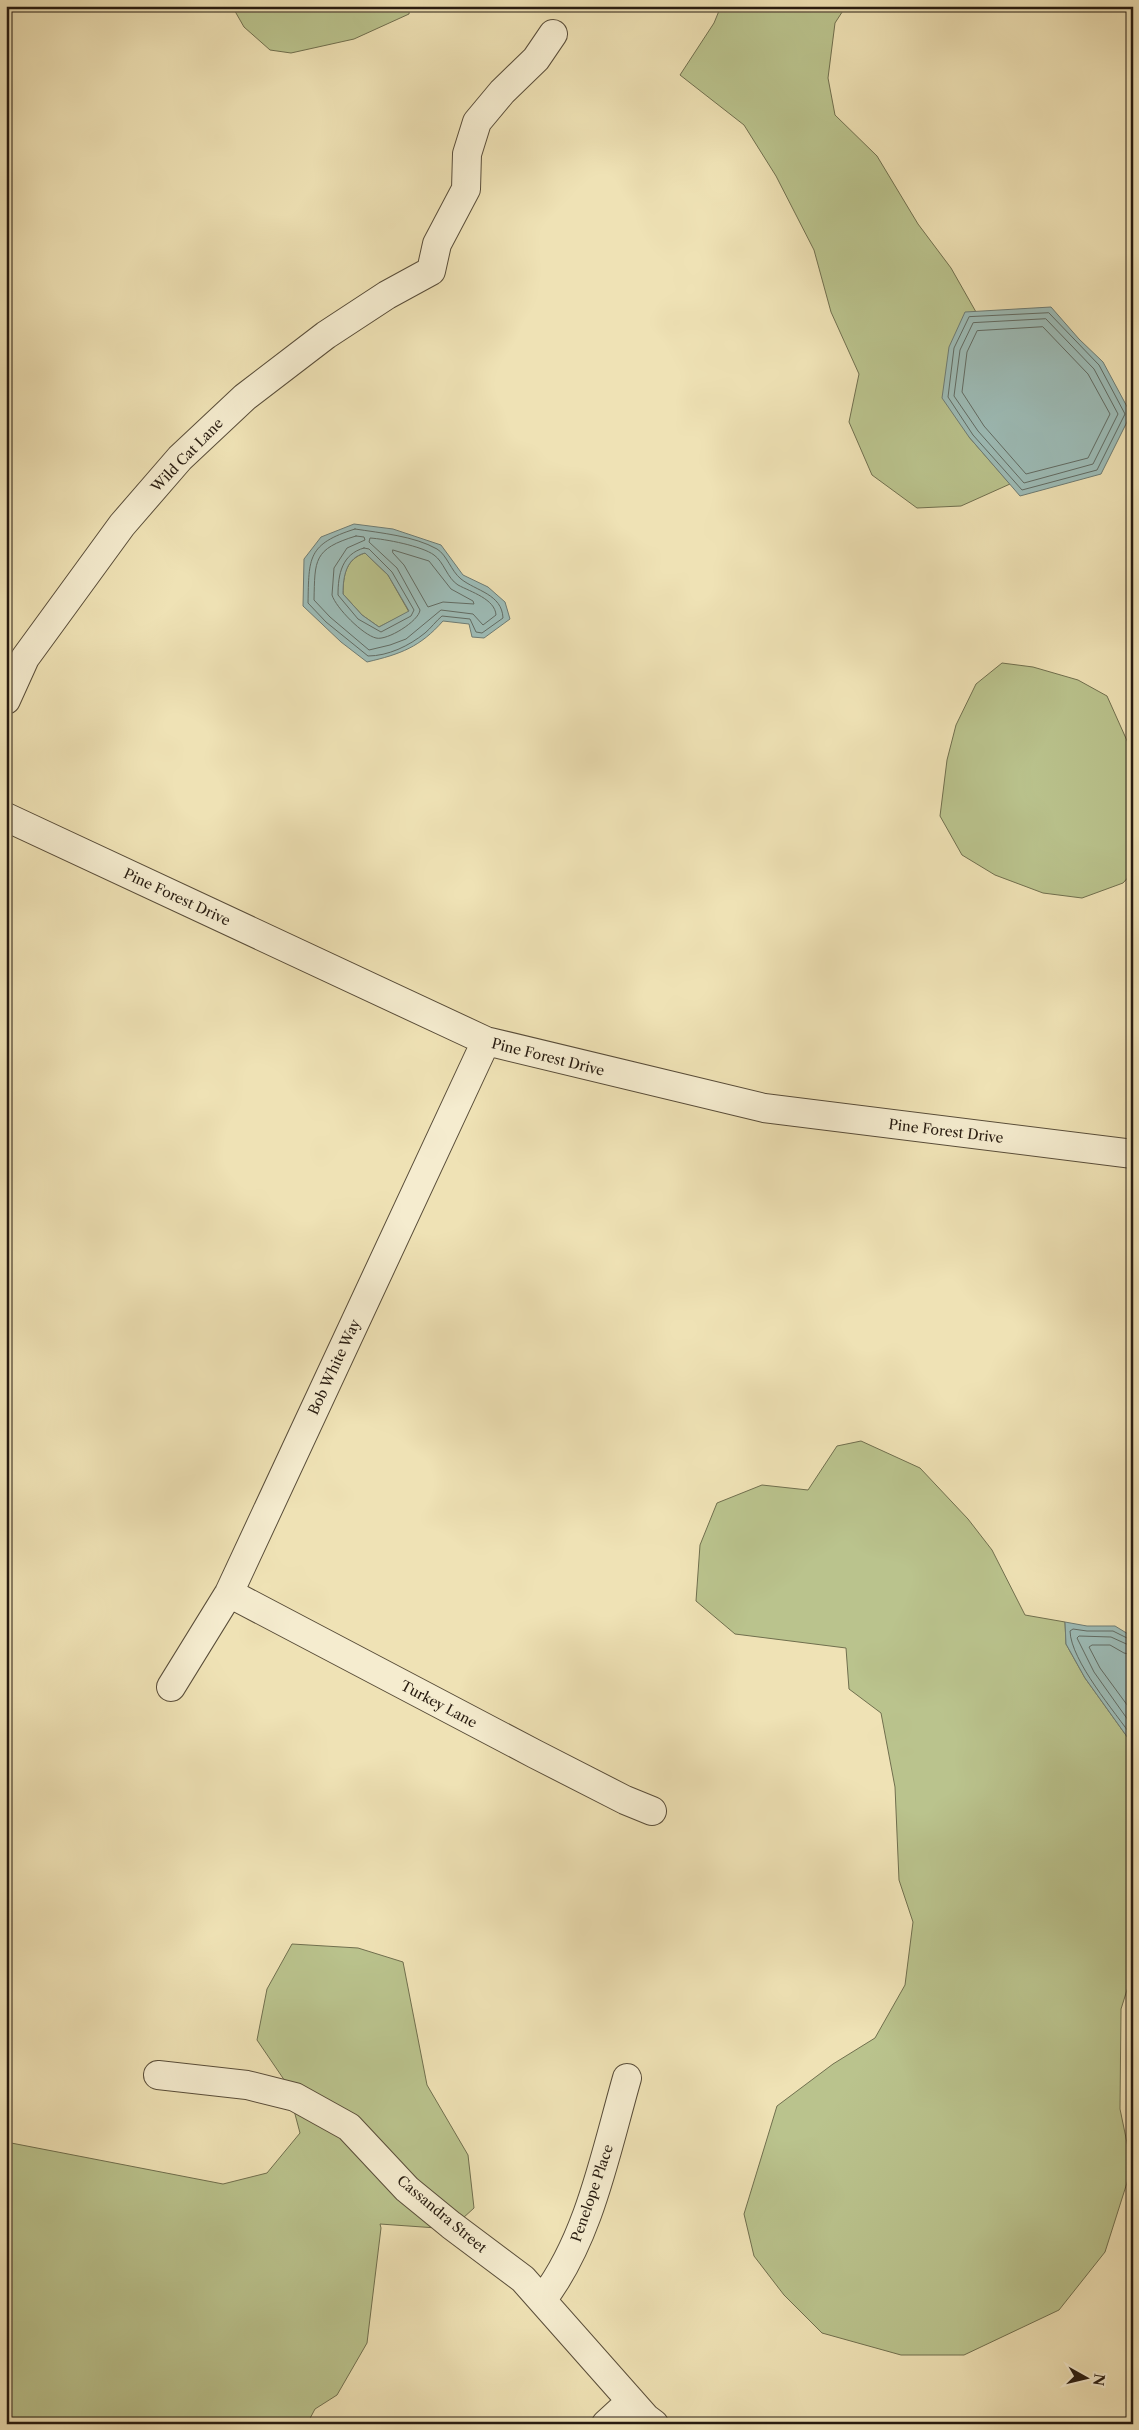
<svg xmlns="http://www.w3.org/2000/svg" width="1139" height="2430" font-family="'Libre Caslon Text',serif">
  <style>
    .green { fill: #bac38d; stroke: #706f4e }
    .water { fill: #9dbcb7; stroke: #6e7c74; fill-rule: evenodd }
    .lines { fill: none; stroke-linecap: round; stroke-linejoin: round }
    .shore { stroke: #626c64; stroke-width: 1 }
    .minor-casing { stroke: #594d39; stroke-width: 30 }
    .minor { stroke: #f5eccf; stroke-width: 28 }
    .labels { text-anchor: middle; stroke-width: 4; stroke-linejoin: round; paint-order: stroke }
    .street-label { font-size: 14px; fill: #271b10; stroke: #f5eccf }
  </style>
  <rect width="100%" height="100%" fill="#efe2b5"/>
  <filter id="stains"><feTurbulence type="fractalNoise" baseFrequency=".004" numOctaves="4"/><feColorMatrix values="0 0 0 0 .2 0 0 0 0 .09 0 0 0 0 .02 0 0 0 .5 -.17"/></filter>
  <radialGradient id="worn" r=".72"><stop offset=".6" stop-color="#630" stop-opacity="0"/><stop offset="1" stop-color="#630" stop-opacity=".3"/></radialGradient>
  <path class="green" d="M232,6h178l-1,8 -55,25 -63,14 -21,-3 -26,-23z
    M721,6h125l-11,17 -7,55 7,37 42,41 41,68 33,44 25,44 -11,1 4,124 41,47 -49,22 -44,2 -45,-33 -23,-53 10,-48 -28,-62 -17,-62 -38,-74 -32,-51 -64,-50 34,-52z
    M365,553l23,22 21,37 -30,15 -17,-12 -19,-21c0,-19 3,-35 22,-41z
    M1002,663l31,4 45,13 29,16 26,58v118l-10,11 -41,15 -39,-5 -48,-18 -33,-20 -22,-39 7,-56 9,-35 20,-41z
    M861,1441l59,27 48,51 24,31 33,65 40,7 1,22 19,34 48,67v226l-12,38 -1,100 12,58 -27,85 -46,58 -95,45h-63l-79,-22 -38,-38 -30,-39 -10,-42 33,-108 56,-42 42,-26 30,-53 8,-63 -14,-42 -4,-93 -14,-74 -32,-24 -3,-41 -111,-14 -39,-33 4,-56 17,-42 45,-18 46,5 29,-44z
    M292,1944l66,4 45,14 24,123 41,70 6,53 -23,21 -71,-5 1,4 -14,115 -30,52 -22,14 -8,15h-301v-282l217,42 44,-11 33,-40 -13,-49 -30,-44 10,-51z"/>
  <path class="water" d="M1051,307l28,32 24,23 28,52 -30,60 -81,22 -51,-59 -27,-39 7,-51 16,-35z
    M354,524l39,5 48,16 22,30 25,12 17,15 5,17 -26,19 -12,-1 -3,-13 -26,-3c-23,26 -42,33 -76,41l-26,-20 -38,-36 1,-47 17,-22zM365,553l23,22 21,36 -30,16 -17,-12 -19,-21c0,-18 3,-36 22,-41z
    M1065,1622l22,4h28l18,11v108l-48,-67 -19,-34z"/>
  <g class="lines">
    <path class="shore" d="M1049,313l50,52 26,49 -28,56 -75,20 -49,-55 -25,-38 6,-49 15,-31z
      M1046,319l48,50 24,45 -25,50 -69,19 -46,-52 -24,-35 6,-46 13,-27z
      M1043,327l45,47 22,40 -22,44 -62,16 -42,-48 -22,-34 5,-40 10,-21z
      M355,529c26,4 59,7 82,20 10,6 14,22 24,30 15,12 41,15 42,39l-21,15 -6,-1 -6,-13 -28,-3c-6,5 -11,12 -17,17 -16,13 -37,23 -57,23l-42,-34 -18,-19c1,-45 -1,-59 47,-74z
      M356,536l8,1 1,3 -18,8 -13,20 -2,27c4,13 31,40 44,43 11,3 43,-17 44,-28l-23,-42 -28,-26 1,-4c15,1 52,8 64,17 10,7 13,23 24,30 13,7 37,14 38,30l-13,10 -10,-11 -32,-4 -35,29 -16,6 -21,5 -39,-33 -16,-17c1,-40 -1,-51 42,-64z
      M364,548l5,1 23,23 22,38 -3,6 -30,16 -23,-13 -20,-24c0,-21 4,-41 26,-47z
      M393,550l36,11 22,28 22,12 1,3 -31,-2 -15,5 -24,-42 -11,-12z
      M1133,1641l-20,-10h-26l-14,-2 -3,2c1,30 45,81 63,107
      M1133,1647l-22,-10 -32,-1 -2,2 17,34 39,55
      M1133,1655l-9,-2 -14,-8h-18l-3,2 11,21 33,45"/>
    <defs>
      <path id="minor" d="M6,700l19,-42 97,-133 58,-67 65,-61 81,-62 61,-40 44,-24 6,-27 29,-55 1,-35 10,-32 25,-30 34,-33 17,-25
        M6,817l480,224 278,67 369,46
        M229,1593l306,161 90,46 27,11
        M171,1687l58,-94 257,-552
        M158,2075l89,10 48,12 54,30 58,62 44,36 72,54 123,139 8,6
        M542,2300c47,-60 64,-149 85,-222
        M606,2424l25,-23"/>
    </defs>
    <use href="#minor" class="minor-casing"/>
    <use href="#minor" class="minor"/>
  </g>
  <g class="labels">
    <g class="street-label">
      <text transform="translate(187 455) rotate(-46)" y="5">Wild Cat Lane</text>
      <text transform="translate(177 897) rotate(25)" y="5">Pine Forest Drive</text>
      <text transform="translate(548 1057) rotate(14)" y="5">Pine Forest Drive</text>
      <text transform="translate(946 1131) rotate(7)" y="5">Pine Forest Drive</text>
      <text transform="translate(334 1367) rotate(-65)" y="5">Bob White Way</text>
      <text transform="translate(439 1704) rotate(28)" y="5">Turkey Lane</text>
      <text transform="translate(592 2193) rotate(-71)" y="5">Penelope Place</text>
      <text transform="translate(442 2214) rotate(40)" y="5">Cassandra Street</text>
    </g>
  </g>
  <rect width="1139" height="2430" fill="none" stroke="#efe2b5" stroke-width="25"/>
  <rect x="8" y="8" width="1124" height="2415" fill="none" stroke="#271b10" stroke-width="2.5"/>
  <rect x="12" y="12" width="1114" height="2405" fill="none" stroke="#271b10"/>
  <g transform="translate(1086 2378) rotate(98)" stroke="#f5eccf" stroke-width="4" paint-order="stroke">
  <path d="M0-4L9 19L0 12L-9 19Z" fill="#271b10"/>
  <text y="-8" font-size="14" font-weight="bold" text-anchor="middle" fill="#271b10">N</text>
  </g>
  <rect width="100%" height="100%" filter="url(#stains)"/>
  <rect width="100%" height="100%" fill="url(#worn)"/>
</svg>
